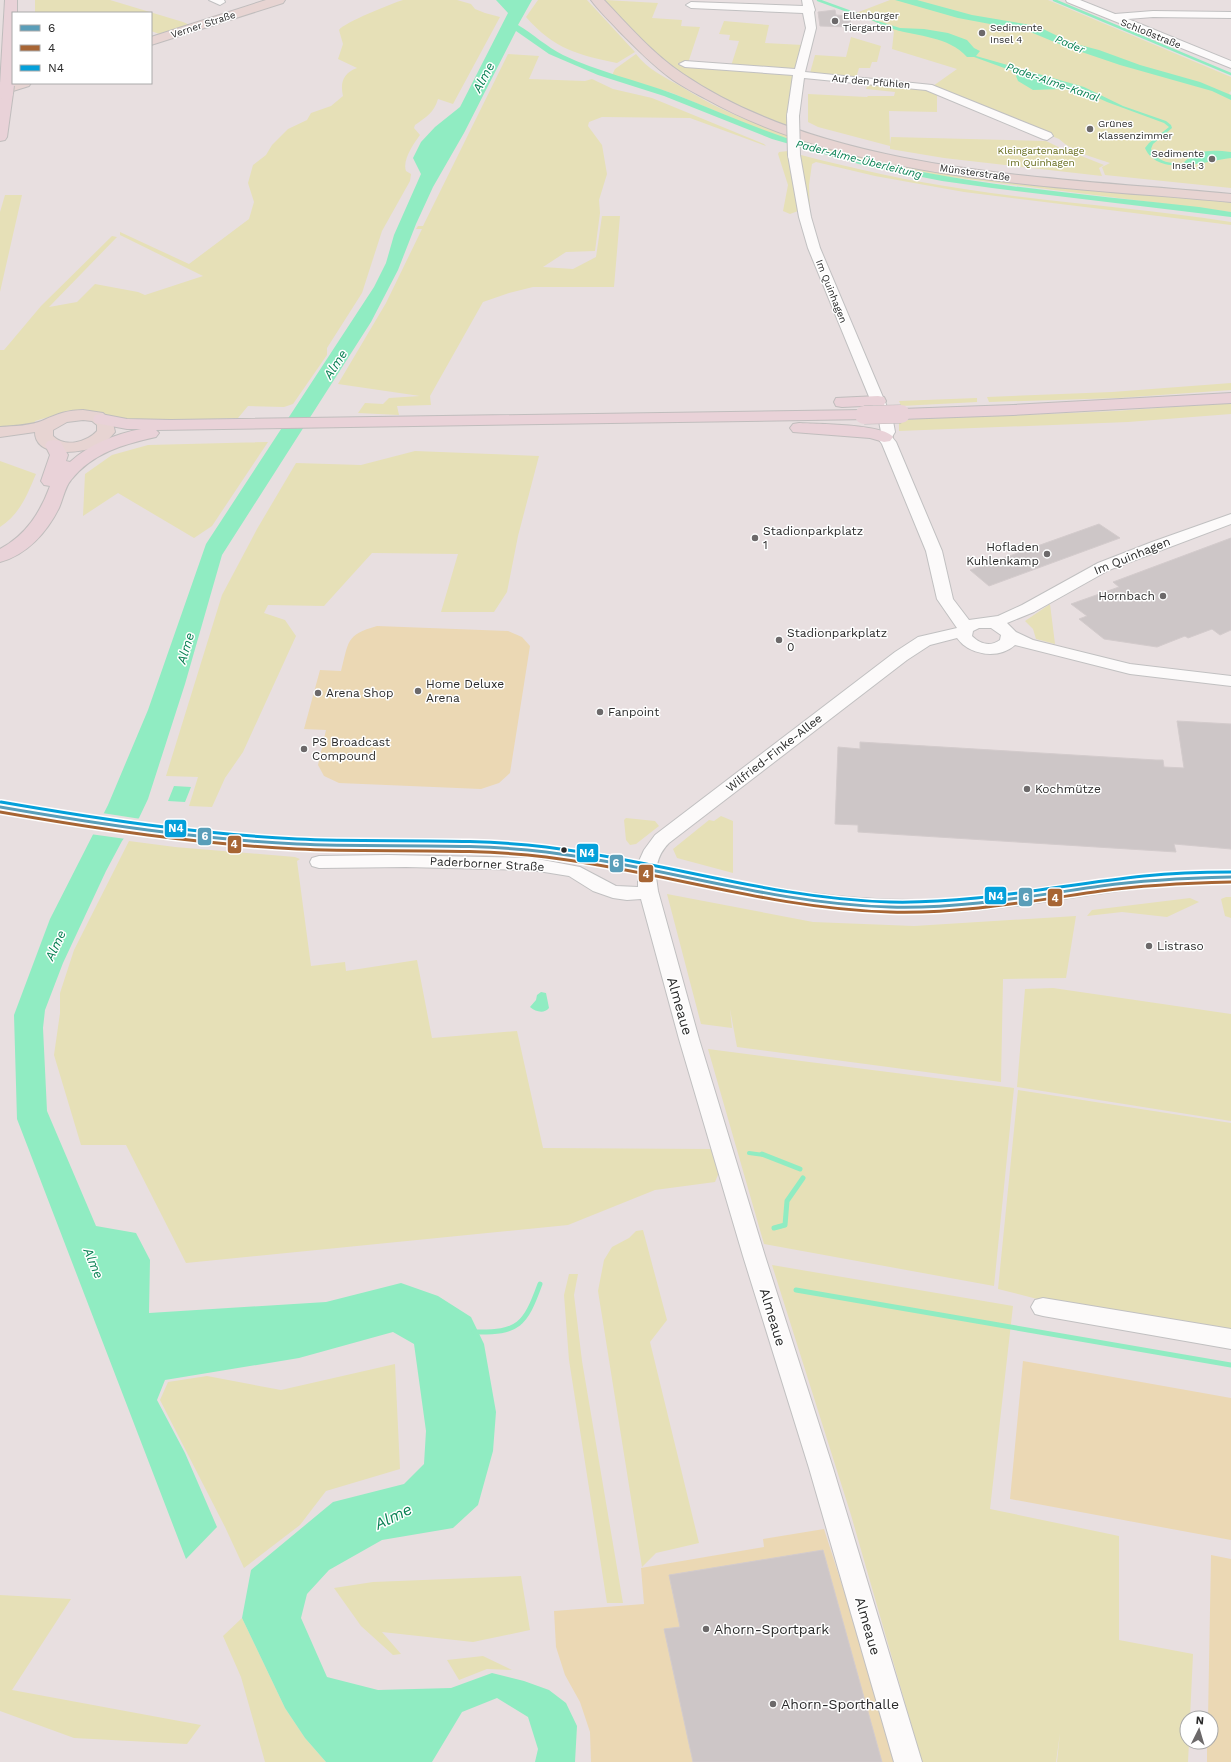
<svg xmlns="http://www.w3.org/2000/svg" width="1231" height="1762" font-family="'Work Sans',sans-serif">
  <style>
    .green { fill: #e6e0b7 }
    .pitch { fill: #ebd8b4 }
    .water { fill: #90ecc2 }
    .pier { fill: #e8dfe0 }
    .lines { fill: none; stroke-linecap: round; stroke-linejoin: round }
    .stream-far2 { stroke: #90ecc2; stroke-width: 2.5 }
    .stream-far1 { stroke: #90ecc2; stroke-width: 4 }
    .stream { stroke: #90ecc2; stroke-width: 5 }
    .building { fill: #cdc6c7; stroke: #d3cbcc }
    .minor-casing { stroke: #c1c0c1; stroke-width: 2 }
    .major-casing { stroke: #c0bdbd; stroke-width: 2 }
    .highway-casing { stroke: #c0bdbd; stroke-width: 2 }
    .minor { fill: #fcfafa; fill-rule: evenodd }
    .major { fill: #e7d4d2; fill-rule: evenodd }
    .highway { fill: #e9d2d8; fill-rule: evenodd }
    .minor-bridge-casing { stroke: #c1c0c1; stroke-width: 14; stroke-linecap: butt }
    .highway-bridge-far1-casing { stroke: #c0bdbd; stroke-width: 16; stroke-linecap: butt }
    .highway-bridge-casing { stroke: #c0bdbd; stroke-width: 19; stroke-linecap: butt }
    .minor-bridge { stroke: #fcfafa; stroke-width: 12 }
    .highway-bridge-far1 { stroke: #e9d2d8; stroke-width: 14 }
    .highway-bridge { stroke: #e9d2d8; stroke-width: 18 }
    .bus-1-casing { stroke: #fff; stroke-width: 6 }
    .bus-2-casing { stroke: #fff; stroke-width: 6 }
    .bus-3-casing { stroke: #fff; stroke-width: 6 }
    .bus-1 { stroke: #5a9eb9; stroke-width: 3 }
    .bus-2 { stroke: #a76534; stroke-width: 3 }
    .bus-3 { stroke: #04a0da; stroke-width: 3 }
    .poi-dot { fill: #6c696a; stroke: #fff; stroke-width: 1.5 }
    .bus-dot { fill: #2a2a2a; stroke: #fff; stroke-width: 1.5 }
    .labels { text-anchor: middle; stroke-width: 3; stroke-linejoin: round; paint-order: stroke }
    .far-poi-label { font-size: 10px; fill: #2a2a2a; stroke: #fff; text-anchor: start }
    .far-street-label { font-size: 10px; fill: #2a2a2a; stroke: #fff }
    .far-park-label { font-size: 10px; fill: #636917; stroke: #fff }
    .far-water-label { font-size: 11px; font-style: italic; fill: #0b8255; stroke: #fff }
    .poi-label { font-size: 12px; fill: #2a2a2a; stroke: #fff; text-anchor: start }
    .street-label { font-size: 12px; fill: #2a2a2a; stroke: #fff }
    .water-label { font-size: 13px; font-style: italic; fill: #0b8255; stroke: #fff }
    .near-street-label { font-size: 14px; fill: #2a2a2a; stroke: #fff }
    .near-poi-label { font-size: 14px; fill: #2a2a2a; stroke: #fff; text-anchor: start }
    .near-water-label { font-size: 16px; font-style: italic; fill: #0b8255; stroke: #fff }
    .line-badge { stroke: #fff; stroke-width: 1.5 }
    .badge-label { font-size: 11px; text-anchor: middle; font-weight: bold; fill: #fff }
  </style>
  <rect width="100%" height="100%" fill="#e8dfe0"/>
  <path class="green" d="M35,0h75l73,22 7,3 -28,10 -11,-4v-18h-116z
    M403,0h54l14,4 4,5 10,4 15,4 -47,87 -15,-5c-4,14 -12,18 -23,26l-1,3 6,7c-6,8 -18,25 -14,36l5,3 -1,7 -28,50 -20,62 -35,55v7l-34,49 -9,3 -36,-1 -10,12 -93,4 -31,-2 -8,-6 -23,-4 -14,1 -34,10 -1,3 -34,4v-78h4l37,-44 71,-70 5,1 -68,70 28,-5 18,-18 43,8 7,3 58,-19 -83,-41v-3l69,32 60,-45 5,-17 -6,-19 5,-18 13,-10 6,-10 16,-16 19,-9 4,-7 20,-7 12,-10c-3,-13 0,-23 14,-28l-19,-9 5,-15 -4,-14c4,-7 54,-27 64,-30z
    M538,0h49l48,52 -18,11c-39,-8 -63,-14 -91,-46z
    M605,0l53,3 -6,15 30,2 -1,6 19,1 -12,36 -7,-1 6,4 106,9 -6,51c-70,-26 -137,-65 -182,-126z
    M890,0h158l183,77v14l-2,2 2,2v93l-126,-13 -3,-8 8,-4c-18,-6 -37,-11 -51,-24l-126,-53 24,-17 -65,-20 2,-18 -38,-18z
    M724,21l45,4 -4,18 38,2 -9,25 -63,-4 8,-25 -10,-1 1,-5 -11,-1z
    M851,37l30,9 -4,16h-5l-2,6h-11l-3,10 -46,-5 5,-18 31,2z
    M508,54l31,2 -10,23 56,2 7,-2 21,10 39,9 112,46 2,2 -76,-28 -88,-1 -13,5 -1,4 14,19 5,29 -8,26 1,13 -5,38 -29,1 -23,15 30,2 23,-12 6,-41h18l-6,71h-81l-24,6 -26,9 -53,94 1,9 -34,1 2,9 -41,-2 7,-10 18,1 6,-6 31,-2 -82,-12 48,-81 36,-74h-6l2,-3h5z
    M636,54c11,15 30,24 46,33 13,8 27,16 40,22 51,24 105,39 159,52l350,41v10l-288,-36 -81,-16 -84,-23 -106,-44 -60,-18 3,-6z
    M869,82l52,5 16,6v19l-48,-1 1,34 1,-8 155,4 31,15 2,-1 25,10 -5,3 3,8 -158,-18 -54,-9v-3l-72,-19 -10,-5v-28l59,3 1,-1h26l1,-4 -29,-3z
    M788,151l10,60 -8,3 -7,-3 5,-26 -10,-31 1,-2z
    M801,155c54,14 108,26 163,34 89,14 178,19 267,33v3l-267,-33 -89,-16 -59,-14 -4,2 -3,21 1,29 -7,-26z
    M5,195h17l-22,97v-80z
    M1231,383v7l-113,8 -129,4 -2,-5 125,-5z
    M977,398v4l-76,4 -2,-5z
    M1231,403v11l-103,8 -229,9v-11l216,-9z
    M268,442l-56,84 -18,12 -76,-45 -35,23 2,-42 27,-19 36,-10z
    M415,451l124,5 -21,80 -11,56 -13,20h-53l17,-58 -86,-1 -48,53 -56,-1 -4,8 21,7 11,16 -53,116 -18,26 -13,29 -23,-1 9,-29 -32,-1 56,-181 35,-66 39,-66 65,2z
    M0,461l36,13c-9,21 -16,40 -36,53z
    M1050,604l5,40 -19,-5 -3,-10 -8,-8z
    M721,816l12,5v52l-56,-15 -4,-9 36,-29 5,1z
    M626,818l29,3 4,5 -23,18 -6,1 -4,-5 -2,-20z
    M129,841l46,6 120,10 5,2 -3,2 14,105 34,-4 1,9 71,-11 15,78 85,-7 26,117 171,1 6,21 -5,12 -60,8 -87,35 -382,38 -60,-118h-45l-27,-90 6,-42v-20l14,-43z
    M667,894l146,28 101,4 162,-10 -10,62 -63,1 -2,103 -264,-35 -7,-38 2,19 -31,-4z
    M1226,897h5v21l-6,-2 -4,-17z
    M1190,898l9,4 -32,15 -45,-5 -35,4 5,-6z
    M1053,988l178,26v107l-214,-34 8,-98z
    M708,1049l306,39 -20,198 -230,-42z
    M1018,1090l213,33v208l-190,-31 -43,-11z
    M643,1230l24,90 -17,22 49,201 -43,10 -14,14 -44,-276 6,-31 8,-13 17,-9 7,-7z
    M772,1265l241,41 -23,203 129,27v104l74,14 -3,64h-3v24h2l-1,20h-131l3,-29 -4,29h-134l-71,-247z
    M569,1274h9l-4,21 8,66 41,242h-16l-38,-243 -5,-65z
    M395,1364l5,105 -74,22 -26,34 -56,43 -19,-41 -65,-127 8,-18 39,-6 74,14z
    M521,1576l9,54 -57,12 -91,-10 19,22 -8,1 -32,-29 -27,-38 39,-6z
    M0,1595l71,4 -59,91 189,35 -14,19 -113,-6 -74,-27z
    M242,1618l43,90 20,30 21,24h-61l-24,-85 -18,-41z
    M483,1656l29,14 -25,-1 -28,11 -12,-20z"/>
  <path class="pitch" d="M377,626l131,5 14,6 8,9 -20,127 -11,10 -18,6 -142,-6 -15,-7 -6,-11 8,-35 -22,-1 16,-59 21,1c8,-29 4,-36 36,-45z
    M1023,1361l208,37v142l-221,-41z
    M824,1529l75,233h-308l-1,-30 -10,-30 -15,-27 -9,-28 -2,-36 90,-7 -3,-36 123,-21 -1,-8z
    M1211,1555l20,4v203h-24v-20h4v-24h-3z"/>
  <path class="water" d="M496,0h36l-14,25c15,9 29,22 45,30 35,17 74,25 111,39 48,19 94,40 144,54 123,35 253,45 381,59l32,5v5l-239,-29 -50,-7 -76,-15 -94,-27 -108,-43 -66,-21 -49,-21 -33,-23 -52,102 -31,54 -17,37 -18,46 -27,52 -149,233 -37,129 -37,115 -9,19 -17,23 -16,30 -43,92 -18,47 -2,18 4,83 49,115 40,7 14,27 -1,53 177,-11 75,-19 37,13 33,21 13,27 12,68 -3,39 -15,54 -25,23 -71,12 -53,30 -22,24 -6,24 26,59 51,13 73,-2 41,-15 32,8 25,9 17,13 11,23 -2,36h-40l3,-13 -10,-32 -31,-19 -35,14 -30,50h-106l-21,-24 -20,-30 -43,-90 9,-48 82,-68 71,-18 20,-20 2,-33 -12,-87 -21,-12 -94,26 -134,22 -8,20 28,53 32,74 -31,32 -169,-440 -3,-104 36,-96 58,-114 40,-95 58,-166 168,-257 12,-24 8,-28 27,-61 -8,-16 8,-16 14,-15 25,-20 48,-94z
    M895,0h22l55,15 65,11 35,17 27,7 41,15 60,17 31,13v5l-19,-9 -92,-26 -56,-19 -36,-15 -70,-13z
    M865,17l35,11 24,1 24,4 19,7 7,8 6,3 -4,5 108,31 39,19 43,15 5,4 1,3 -19,16 -2,5c6,13 19,15 32,14 16,-14 28,-13 48,-11v6c-24,3 -73,20 -86,-10l4,-5 20,-16 -5,-4 -57,-21 -22,-10 -24,-3 -28,1 -15,-9 -2,-5 2,-3 -44,-16h-7c-19,-21 -48,-20 -74,-28 -9,-3 -19,-8 -28,-12z
    M174,786l17,1 -6,15 -17,-1z
    M541,992l5,1 3,15c-5,6 -13,4 -19,-1l6,-7 1,-5z"/>
  <path class="pier" d="M102,813l39,6 -15,20 -36,-5z"/>
  <g class="lines">
    <path class="stream-far2" d="M818,0l52,19
      M1054,0l177,74"/>
    <path class="stream-far1" d="M749,1153l15,2"/>
    <path class="stream" d="M762,1154l38,15
      M774,1228l11,-3 2,-24 16,-23
      M796,1290l435,75
      M474,1332c45,1 51,-7 66,-48"/>
  </g>
  <path class="building" d="M835,10l1,5 14,1 1,11 -31,-1 -2,-14z
    M1099,524l21,14 -131,48 -19,-16z
    M1231,538v92l-11,5 -8,-6 -24,9 -3,-2 -28,11 -53,-8 -25,-20 8,-3 -16,-12 48,-17 -6,-5z
    M1177,721l54,3v125l-57,-5 2,8 -318,-20v-7l-23,-1 3,-77 22,2v-7l296,18h7l1,7 20,1z
    M823,1550l59,212h-189l-29,-133 16,-2 -11,-52z"/>
  <g class="lines">
    <defs>
      <path id="minor" d="M209,0h15l1,2 -5,3z
        M802,0h10l3,10 -1,2 2,16 -11,44 127,13 119,48 2,3 -6,4 -4,-1 -117,-49 -122,-12 -5,38 -6,4 -6,-4 6,-41 -108,-8 -6,-3 6,-3 110,8 11,-41 -3,-15 -112,-5 -5,-3 5,-3 112,4z
        M1066,0h14l35,14 38,-3 78,1v6l-78,-1 -25,2 103,42v7l-164,-66z
        M794,151l6,4 11,62 9,31 73,173 2,11 -3,5 4,5 46,109 11,48 16,21 29,-4 24,-11 76,-42 54,-21 79,-28v10l-122,46 -75,42 -27,11 9,9 17,8 97,24 101,12v10l-101,-12 -115,-29c-17,15 -46,10 -58,-7l-27,7 -23,15 -238,183c-7,7 -10,13 -12,22 101,21 193,40 297,34 94,-5 182,-31 277,-28v12c-95,-2 -182,23 -276,29 -105,7 -197,-13 -299,-35l2,14 41,148 66,217 68,212 89,294h-28l-85,-294 -66,-212 -64,-217 -38,-140 -14,1 -14,-2 -20,-7 -24,-15 -37,-6 -126,-3 -87,1 -7,-2 -2,-4 2,-4 7,-2 69,-1 144,3 48,9 36,19 22,1v-14c-51,-10 -102,-17 -154,-20 -62,-3 -124,0 -187,-3 -99,-5 -199,-20 -297,-37v-12c99,17 198,32 298,37 62,3 123,1 184,3 53,2 106,9 157,20l5,-11 11,-15 240,-183 23,-15 39,-9 -20,-29 -11,-48 -44,-107 -5,-7 4,-5 -2,-11 -71,-173 -9,-31 -11,-62zM979,628h12l10,7 -1,5c-10,7 -20,4 -28,-4l1,-5z
        M1043,1298l188,31v20l-188,-33 -8,-2 -4,-7 4,-7z"/>
      <path id="major" d="M266,0h19l-2,3 -132,42v-8z
        M591,0h13c25,26 49,54 79,74 149,101 374,103 548,120v8c-169,-16 -375,-19 -525,-103 -11,-6 -23,-12 -33,-19 -20,-14 -37,-32 -54,-49 -9,-10 -20,-20 -28,-31z
        M13,82l18,1 -2,3 -29,9v-8z
        M83,410l20,3 10,10 2,9c-5,6 -10,11 -17,14 -15,7 -63,13 -63,-14l-35,5v-10c14,-1 31,-1 44,-7 13,-6 24,-10 39,-10zM83,420l9,1 5,4v6c-10,11 -32,17 -44,5v-6l14,-8z"/>
      <path id="highway" d="M5,0h12v13h-4l1,72 -2,3h-10l-2,-3z
        M6,89l5,1 2,3 -6,44 -2,3 -5,1v-49z
        M1231,393v10l-218,12 -112,4 -6,-1 -2,-4 2,-4 6,-1 112,-4z
        M878,396l6,1 2,4 -2,4 -42,2 -6,-1 -2,-4 2,-4z
        M864,410l6,1 2,4 -2,4 -714,11 3,3 -3,4c-32,7 -64,16 -85,43 -6,7 -8,19 -12,28 -12,24 -32,47 -59,54v-13c26,-14 40,-36 50,-63l-6,-1 -3,-4 9,-26 -5,-10 3,-4 6,-1 6,1 8,14 -2,6 4,1c20,-18 45,-28 71,-33h-14l-32,-6 -2,-4 2,-4 6,-1 26,5 44,1z
        M799,423c17,1 85,1 94,14l-3,4 -6,1 -14,-4 -77,-6 -3,-4 3,-4z"/>
    </defs>
    <use href="#minor" class="minor-casing"/>
    <use href="#major" class="major-casing"/>
    <use href="#highway" class="highway-casing"/>
    <use href="#minor" class="minor"/>
    <use href="#major" class="major"/>
    <use href="#highway" class="highway"/>
    <defs>
      <path id="minor-bridge" d="M793,116l1,39"/>
      <path id="highway-bridge-far1" d="M6,93l1,-8"/>
      <path id="highway-bridge" d="M864,415l37,-1"/>
    </defs>
    <use href="#minor-bridge" class="minor-bridge-casing"/>
    <use href="#highway-bridge-far1" class="highway-bridge-far1-casing"/>
    <use href="#highway-bridge" class="highway-bridge-casing"/>
    <use href="#minor-bridge" class="minor-bridge"/>
    <use href="#highway-bridge-far1" class="highway-bridge-far1"/>
    <use href="#highway-bridge" class="highway-bridge"/>
    <defs>
      <path id="bus-1" d="M0,807c98,17 197,32 297,37 83,4 166,-2 249,8 115,14 227,52 344,55 71,2 141,-11 211,-21 43,-6 86,-8 130,-9"/>
      <path id="bus-2" d="M0,812c98,17 197,32 297,37 83,4 166,-2 249,8 115,14 227,52 344,55 71,2 141,-11 211,-21 43,-6 86,-8 130,-9"/>
      <path id="bus-3" d="M1,802c98,17 197,32 296,37 83,4 167,-2 249,8 115,14 228,52 344,55 86,2 169,-17 254,-26 29,-3 58,-4 87,-4"/>
    </defs>
    <use href="#bus-1" class="bus-1-casing"/>
    <use href="#bus-2" class="bus-2-casing"/>
    <use href="#bus-3" class="bus-3-casing"/>
    <use href="#bus-1" class="bus-1"/>
    <use href="#bus-2" class="bus-2"/>
    <use href="#bus-3" class="bus-3"/>
  </g>
  <g class="poi-dot">
    <circle cx="835" cy="21" r="4"/>
    <circle cx="982" cy="33" r="4"/>
    <circle cx="1090" cy="129" r="4"/>
    <circle cx="1212" cy="159" r="4"/>
    <circle cx="755" cy="538" r="4"/>
    <circle cx="1047" cy="554" r="4"/>
    <circle cx="1163" cy="596" r="4"/>
    <circle cx="779" cy="640" r="4"/>
    <circle cx="418" cy="691" r="4"/>
    <circle cx="318" cy="693" r="4"/>
    <circle cx="600" cy="712" r="4"/>
    <circle cx="304" cy="749" r="4"/>
    <circle cx="1027" cy="789" r="4"/>
    <circle cx="1149" cy="946" r="4"/>
    <circle cx="706" cy="1629" r="4"/>
    <circle cx="773" cy="1704" r="4"/>
  </g>
  <circle class="bus-dot" cx="564" cy="850" r="3.5"/>
  <g class="labels">
    <g class="far-poi-label">
      <text x="843" y="19">Ellenbürger<tspan x="843" dy="12">Tiergarten</tspan></text>
      <text x="990" y="31">Sedimente<tspan x="990" dy="12">Insel 4</tspan></text>
      <text x="1098" y="127">Grünes<tspan x="1098" dy="12">Klassenzimmer</tspan></text>
      <text x="1204" y="157" text-anchor="end">Sedimente<tspan x="1204" dy="12">Insel 3</tspan></text>
    </g>
    <g class="far-street-label">
      <text transform="translate(203 24) rotate(-18)" y="4">Verner Straße</text>
      <text transform="translate(1151 33) rotate(22)" y="4">Schloßstraße</text>
      <text transform="translate(871 81) rotate(5)" y="4">Auf den Pfühlen</text>
      <text transform="translate(975 172) rotate(8)" y="4">Münsterstraße</text>
      <text transform="translate(832 291) rotate(68)" y="4">Im Quinhagen</text>
    </g>
    <g class="far-park-label">
      <text x="1041" y="154">Kleingartenanlage<tspan x="1041" dy="12">Im Quinhagen</tspan></text>
    </g>
    <g class="far-water-label">
      <text transform="translate(1070 44) rotate(23)" y="4">Pader</text>
      <text transform="translate(1053 82) rotate(19)" y="4">Pader-Alme-Kanal</text>
      <text transform="translate(859 159) rotate(14)" y="4">Pader-Alme-Überleitung</text>
    </g>
    <g class="poi-label">
      <text x="763" y="535">Stadionparkplatz<tspan x="763" dy="14">1</tspan></text>
      <text x="1039" y="551" text-anchor="end">Hofladen<tspan x="1039" dy="14">Kuhlenkamp</tspan></text>
      <text x="1155" y="600" text-anchor="end">Hornbach</text>
      <text x="787" y="637">Stadionparkplatz<tspan x="787" dy="14">0</tspan></text>
      <text x="426" y="688">Home Deluxe<tspan x="426" dy="14">Arena</tspan></text>
      <text x="326" y="697">Arena Shop</text>
      <text x="608" y="716">Fanpoint</text>
      <text x="312" y="746">PS Broadcast<tspan x="312" dy="14">Compound</tspan></text>
      <text x="1035" y="793">Kochmütze</text>
      <text x="1157" y="950">Listraso</text>
    </g>
    <g class="street-label">
      <text transform="translate(1132 556) rotate(-22)" y="4">Im Quinhagen</text>
      <text transform="translate(774 753) rotate(-38)" y="4">Wilfried-Finke-Allee</text>
      <text transform="translate(487 864) rotate(3)" y="4">Paderborner Straße</text>
    </g>
    <g class="water-label">
      <text transform="translate(483 77) rotate(-62)" y="5">Alme</text>
      <text transform="translate(335 364) rotate(-57)" y="5">Alme</text>
      <text transform="translate(185 648) rotate(-73)" y="5">Alme</text>
      <text transform="translate(55 945) rotate(-65)" y="5">Alme</text>
      <text transform="translate(94 1263) rotate(67)" y="5">Alme</text>
    </g>
    <g class="near-street-label">
      <text transform="translate(680 1006) rotate(74)" y="5">Almeaue</text>
      <text transform="translate(773 1317) rotate(73)" y="5">Almeaue</text>
      <text transform="translate(868 1626) rotate(74)" y="5">Almeaue</text>
    </g>
    <g class="near-poi-label">
      <text x="714" y="1634">Ahorn-Sportpark</text>
      <text x="781" y="1709">Ahorn-Sporthalle</text>
    </g>
    <g class="near-water-label">
      <text transform="translate(393 1516) rotate(-26)" y="6">Alme</text>
    </g>
  </g>
  <g class="line-badge">
    <rect x="164" y="819" width="23" height="19" rx="4" fill="#04a0da"/>
    <rect x="197" y="827" width="15" height="19" rx="4" fill="#5a9eb9"/>
    <rect x="227" y="835" width="15" height="19" rx="4" fill="#a76534"/>
    <rect x="576" y="843" width="23" height="20" rx="4" fill="#04a0da"/>
    <rect x="609" y="854" width="15" height="19" rx="4" fill="#5a9eb9"/>
    <rect x="638" y="864" width="16" height="19" rx="4" fill="#a76534"/>
    <rect x="984" y="886" width="23" height="19" rx="4" fill="#04a0da"/>
    <rect x="1018" y="887" width="15" height="20" rx="4" fill="#5a9eb9"/>
    <rect x="1047" y="888" width="16" height="19" rx="4" fill="#a76534"/>
  </g>
  <g class="badge-label">
    <text x="176" y="832">N4</text>
    <text x="205" y="840">6</text>
    <text x="234" y="848">4</text>
    <text x="587" y="857">N4</text>
    <text x="616" y="867">6</text>
    <text x="646" y="878">4</text>
    <text x="996" y="900">N4</text>
    <text x="1026" y="901">6</text>
    <text x="1055" y="902">4</text>
  </g>
  <rect x="12" y="12" width="140" height="72" fill="#ffffff" stroke="#aaaaaa"/>
  <rect x="20" y="25" width="20" height="6" fill="#5a9eb9" stroke="#aaaaaa"/>
  <text x="48" y="32" font-size="12" fill="#2a2a2a">6</text>
  <rect x="20" y="45" width="20" height="6" fill="#a76534" stroke="#aaaaaa"/>
  <text x="48" y="52" font-size="12" fill="#2a2a2a">4</text>
  <rect x="20" y="65" width="20" height="6" fill="#04a0da" stroke="#aaaaaa"/>
  <text x="48" y="72" font-size="12" fill="#2a2a2a">N4</text>
  <g transform="translate(1199 1730) rotate(5)"><circle r="19" fill="#ffffff" stroke="#aaaaaa"/>
  <path d="M0-3L7 15L0 10L-7 15Z" fill="#6c696a"/>
  <text y="-6" font-size="11" font-weight="bold" text-anchor="middle" fill="#2a2a2a">N</text>
  </g>
</svg>
